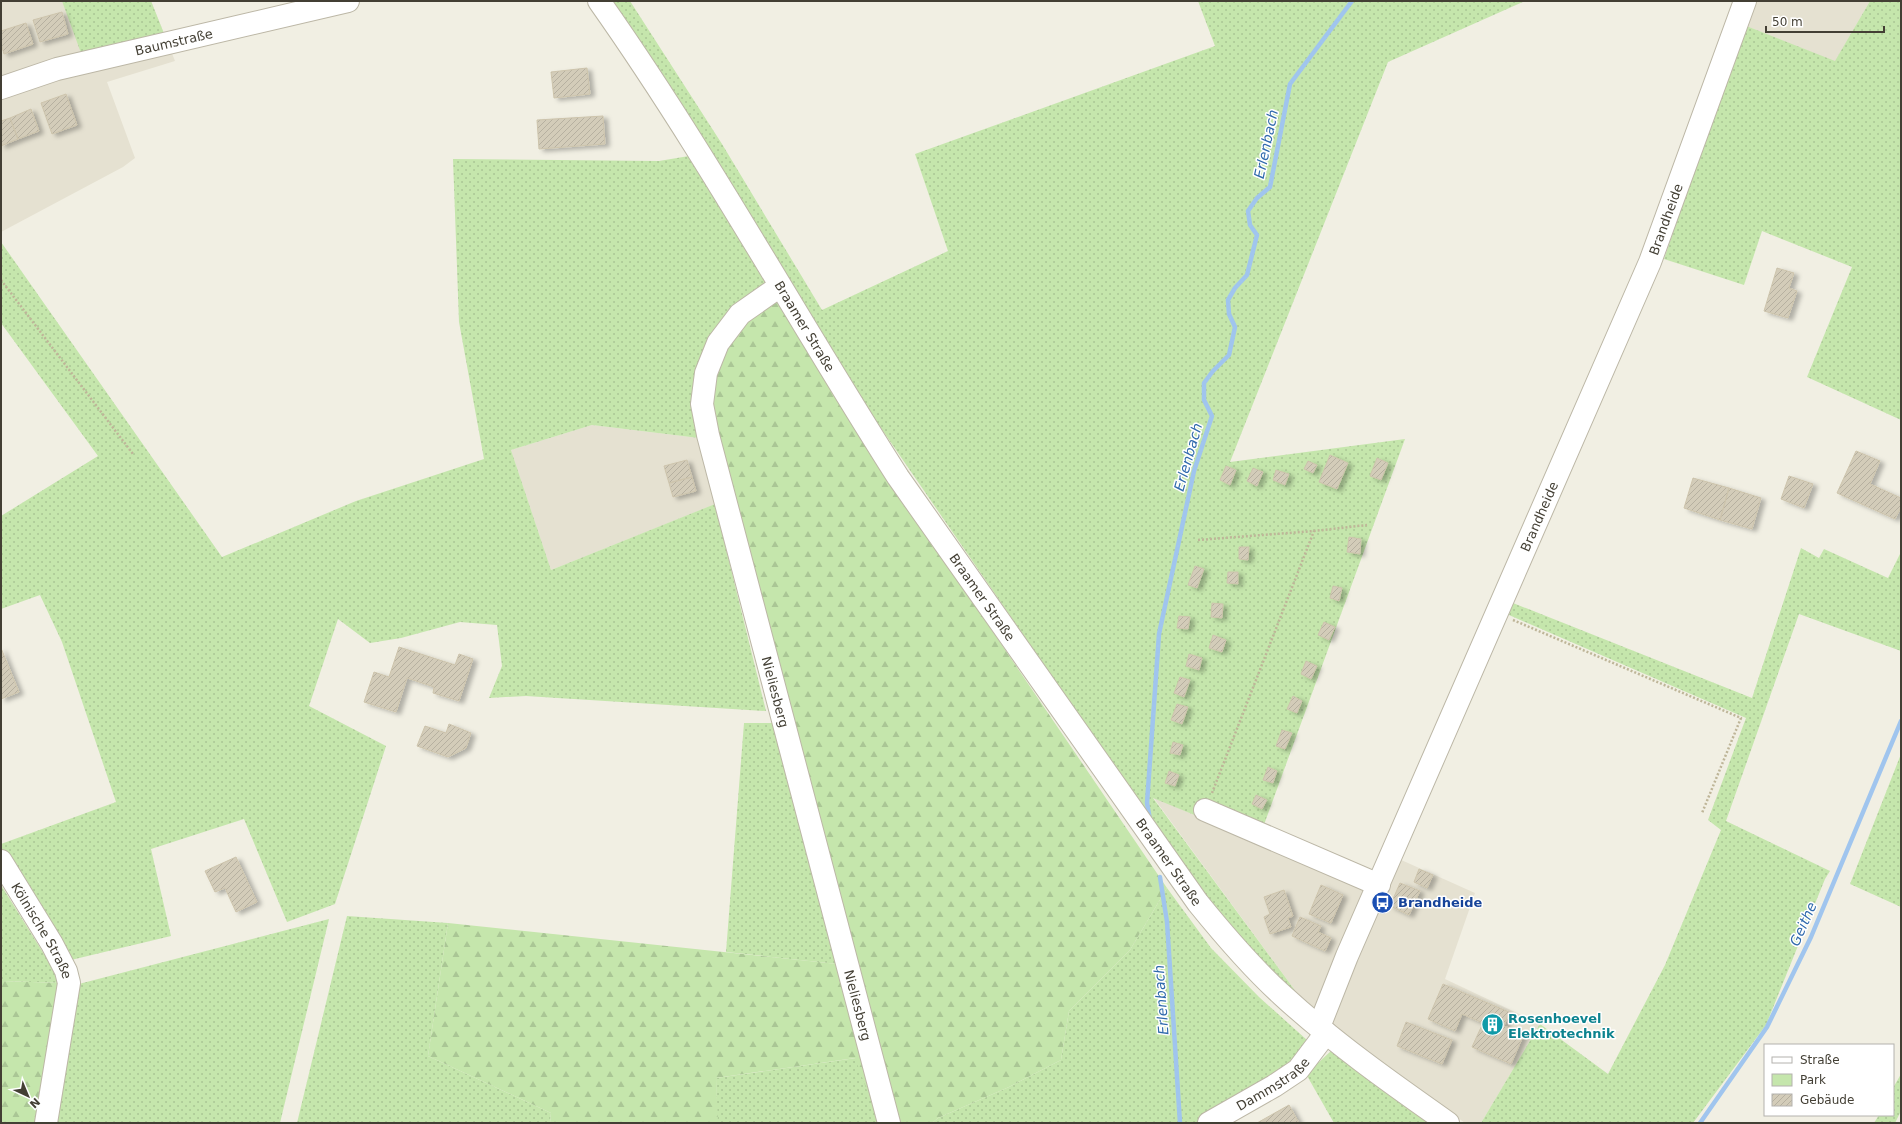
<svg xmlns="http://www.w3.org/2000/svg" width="1902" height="1124" font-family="'DejaVu Sans',sans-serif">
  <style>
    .residential { fill: #e5e1d1 }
    .green { fill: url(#green-dots) }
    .forest { fill: url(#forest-firs) }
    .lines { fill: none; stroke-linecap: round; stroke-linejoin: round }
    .stream { stroke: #a0c5ee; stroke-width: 4.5 }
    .building { fill: url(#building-hatch); stroke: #cdc4ac; filter: url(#shadow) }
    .minor-casing { stroke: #bcb7a6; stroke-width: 24 }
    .path { stroke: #beb598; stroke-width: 2.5; stroke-dasharray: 2 2; stroke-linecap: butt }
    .minor { stroke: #fff; stroke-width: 22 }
    .labels { text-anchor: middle; stroke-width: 3; stroke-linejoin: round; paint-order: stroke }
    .street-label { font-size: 13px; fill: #433f34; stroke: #fff }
    .transit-label { font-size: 13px; font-weight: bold; fill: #164399; stroke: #fff; text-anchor: start }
    .culture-label { font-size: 13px; font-weight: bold; fill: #0d838f; stroke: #fff; text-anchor: start }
    .water-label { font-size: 14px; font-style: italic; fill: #2f69ac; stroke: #fff }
  </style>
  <defs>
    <pattern id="green-dots" width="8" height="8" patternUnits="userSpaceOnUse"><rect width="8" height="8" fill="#c5e6ac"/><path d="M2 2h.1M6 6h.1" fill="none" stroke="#aac695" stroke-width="1.8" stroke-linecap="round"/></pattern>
    <pattern id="forest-firs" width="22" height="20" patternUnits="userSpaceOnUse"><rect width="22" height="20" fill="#c5e6ac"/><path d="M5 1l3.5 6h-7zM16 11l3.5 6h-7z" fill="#aac695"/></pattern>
    <pattern id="building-hatch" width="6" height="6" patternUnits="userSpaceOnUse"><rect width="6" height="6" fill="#d3ccb9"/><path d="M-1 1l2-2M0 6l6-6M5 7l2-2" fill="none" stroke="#b6b0a0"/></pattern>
    <filter id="shadow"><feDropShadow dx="4.5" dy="2.5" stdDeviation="2" flood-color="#0004"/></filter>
  </defs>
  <rect width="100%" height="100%" fill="#f1efe3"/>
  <path class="residential" d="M1,1h150l24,60 -68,21 28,76 -12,9 -122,65z
    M1753,1h117l-35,61 -91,-37z
    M592,425l107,13 29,61 -177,71 -40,-120z
    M1153,797l104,44 113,36 29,-18 76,34 -30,86 95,45 -59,99h-16l-138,-99 -31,-28 -2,-7z"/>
  <path class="green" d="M62,1h89l14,35 -84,17z
    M608,1h22l92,143 100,166 126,-59 -33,-97 300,-108 -17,-45h327l-137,61 -158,400 175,-23 -147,402 -105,-43 141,191 2,7 -9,-6 -89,-101 -324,-471z
    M1870,1h31v419l-94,-43 45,-110 -90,-36 -18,54 -80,-26 80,-234 91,36z
    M689,156l86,141 -76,141 -107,-13 -81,25 40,120 164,-66 51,207 -240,-15 -37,2 13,-32 -5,-41 -37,-3 -59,16 -31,5 -32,-24 -29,87 77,40 -51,158 -48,18 -43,-103 -93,30 20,87 -100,24 -70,-102v-14l115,-42 -54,-160 -22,-47 -39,14v-93l97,-60 -97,-133v-81l221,315 134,-56 128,-42 -25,-137 -6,-163 206,2z
    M1801,548l18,10 5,-9 64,29 13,-26v99l-102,-37 -73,207 104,50 -5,8 -59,146 -73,98h-212l59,-99 68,50 57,-109 56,-135 -13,-10 38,-102 -237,-103 4,-12 239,95z
    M744,723h30l63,241 -111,-12z
    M1901,754v153l-51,-23z
    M1,885l61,98 -61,-2z
    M1167,888l44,60 48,49 48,43 -11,16 -29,25 -71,42h-264l6,-5 71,-31 52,-27 8,-49 61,-61z
    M347,916l101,7 -20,133 123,57 -1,10h-253z
    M329,919l-49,204h-226l21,-138z
    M1331,1051l97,72h-94l-28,-49z
    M856,1058l23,65h-162l-1,-45z
    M1901,1074v37l-6,12h-21l5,-8h14v-27z"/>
  <path class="forest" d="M775,297l116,185 276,406 -37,62 -61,61 -8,49 -52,27 -71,31 -6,5h-53l-24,-65 -139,20 2,45h-168l1,-10 -123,-57 20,-133 389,41 -131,-560 4,-29 35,-55z
    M1,981l61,2 -8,140h-53z"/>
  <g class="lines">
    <path class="stream" d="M1150,820l-3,-17 12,-169 35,-163 18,-55 -8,-16v-17l9,-12 16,-16 6,-28 -6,-13 -1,-14 7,-12 12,-13 10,-40 -7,-10 -2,-14 9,-13 13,-11 20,-103 62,-83
      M1160,877l7,45 13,201
      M1700,1123l67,-96 44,-90 90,-216"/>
  </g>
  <path class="building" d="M62,12l6,22 -28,8 -7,-22z
    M26,23l7,21 -29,10 -3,-10v-13z
    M587,68l3,26 -36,4 -3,-26z
    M66,94l11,31 -25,9 -11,-31z
    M31,109l8,22 -21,8 -8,-21z
    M603,116l2,28 -66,5 -2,-29z
    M10,118l8,21 -17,7v-25z
    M1777,268l17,5 -5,15 8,3 -9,27 -24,-7z
    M1856,451l24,10 -10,23 31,14v9l-6,12 -58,-26z
    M1330,455l18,8 -11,26 -18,-7z
    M1377,458l11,5 -7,17 -11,-4z
    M687,460l5,17 -23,6 -5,-17z
    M1308,461l9,4 -4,8 -9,-4z
    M1226,466l10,4 -6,15 -10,-5z
    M1253,468l10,4 -6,14 -10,-5z
    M1276,470l13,4 -4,11 -12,-5z
    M1789,476l24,8 -9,24 -23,-9z
    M692,477l4,14 -23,6 -4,-14z
    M1693,478l36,10 -9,32 -36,-12z
    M1729,488l32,10 -9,31 -32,-9z
    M1349,537l12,2 -1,15 -13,-2z
    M1239,547h10l-1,13 -9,-1z
    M1195,566l9,3 -7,19 -9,-3z
    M1228,572h10v12l-11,-1z
    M1333,586l9,2 -3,13 -9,-3z
    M1212,603l11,1 -1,14 -11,-1z
    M1179,616l11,1 -2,12 -11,-1z
    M1324,622l11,5 -6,13 -11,-5z
    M1213,635l13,5 -4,12 -13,-4z
    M399,647l56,18 4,-11 14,5 -14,42 -26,-8 1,-6 -27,-9 -11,34 -32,-10 10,-30 15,5z
    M1,648l18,44 -18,7z
    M1189,654l13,4 -3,12 -13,-4z
    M1306,661l11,5 -6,13 -10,-5z
    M1180,677l10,3 -6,17 -10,-4z
    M1293,696l9,5 -5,12 -10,-4z
    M1177,704l11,3 -6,17 -11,-4z
    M449,724l22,9 -5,15 -18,9 -31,-11 8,-20 21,7z
    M1282,730l10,3 -7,16 -9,-3z
    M1173,742l10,3 -3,10 -10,-2z
    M1268,767l9,4 -4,12 -10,-3z
    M1169,771l10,4 -4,11 -10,-3z
    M1256,795l11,5 -5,9 -10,-5z
    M236,857l21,45 -21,10 -11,-24 -10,4 -10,-21z
    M1419,869l14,6 -6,13 -13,-6z
    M1400,883l20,8 -11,24 -19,-9z
    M1321,885l22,10 -12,28 -22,-9z
    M1284,890l9,26 -5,2 3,9 -21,7 -6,-17 6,-3 -6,-17z
    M1300,917l21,9 -3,6 13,6 -6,13 -33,-15z
    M1443,984l66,28 -5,14 20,8 -13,30 -39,-17 11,-24 -21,-9 -7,17 -27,-12z
    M1406,1022l46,18 -10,24 -45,-18z
    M1289,1105l10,18h-42z"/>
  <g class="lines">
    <defs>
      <g id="minor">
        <path id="s1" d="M599,1c108,153 198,318 299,476l300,426c26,32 53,64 84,92 51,47 109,88 166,128"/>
        <path id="s2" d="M1,88l56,-19 291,-68"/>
        <path id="s3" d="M780,286l-40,28 -22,29 -12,30 -4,31 6,31 181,688"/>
        <path d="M1205,810l174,75"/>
        <path id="s4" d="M1,861l51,83 14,27 3,12 -23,140"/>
        <path id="s5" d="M1319,1027l28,-71 303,-694 95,-261"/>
        <path id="s6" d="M1209,1123l65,-37 24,-16 28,-37"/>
      </g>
    </defs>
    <use href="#minor" class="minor-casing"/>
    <path class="path" d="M1,280l132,174
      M1198,540l116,-9 53,-6
      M1513,620l228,98 -39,95
      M1212,793l102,-262"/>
    <use href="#minor" class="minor"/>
  </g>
  <defs>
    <symbol id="bus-disc" viewBox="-11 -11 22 22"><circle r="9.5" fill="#1a4fb4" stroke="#fff"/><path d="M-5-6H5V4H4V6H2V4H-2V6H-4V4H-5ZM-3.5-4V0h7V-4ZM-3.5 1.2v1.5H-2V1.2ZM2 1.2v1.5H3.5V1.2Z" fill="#fff"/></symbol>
    <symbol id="building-disc" viewBox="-11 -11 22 22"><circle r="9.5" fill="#0f9aa8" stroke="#fff"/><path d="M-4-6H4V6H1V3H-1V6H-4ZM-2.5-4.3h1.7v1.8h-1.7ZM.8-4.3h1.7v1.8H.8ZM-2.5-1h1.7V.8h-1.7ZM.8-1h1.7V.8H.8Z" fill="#fff"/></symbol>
  </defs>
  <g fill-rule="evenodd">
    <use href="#bus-disc" x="1370" y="890" width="25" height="25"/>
    <use href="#building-disc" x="1480" y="1012" width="25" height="25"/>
  </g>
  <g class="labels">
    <g class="street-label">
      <text dy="5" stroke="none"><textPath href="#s2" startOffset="179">Baumstraße</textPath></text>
      <text dy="5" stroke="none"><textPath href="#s5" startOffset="879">Brandheide</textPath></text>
      <text dy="5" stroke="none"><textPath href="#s1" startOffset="385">Braamer Straße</textPath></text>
      <text dy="5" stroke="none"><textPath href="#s5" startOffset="556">Brandheide</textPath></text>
      <text dy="5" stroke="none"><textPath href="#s1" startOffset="709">Braamer Straße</textPath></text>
      <text dy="5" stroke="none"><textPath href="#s3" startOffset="446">Nieliesberg</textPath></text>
      <text dy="5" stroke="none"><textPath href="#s1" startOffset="1033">Braamer Straße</textPath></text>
      <text dy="5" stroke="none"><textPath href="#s4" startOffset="81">Kölnische Straße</textPath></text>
      <text dy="5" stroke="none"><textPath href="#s3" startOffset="770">Nieliesberg</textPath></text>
      <text dy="5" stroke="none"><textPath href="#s6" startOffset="75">Dammstraße</textPath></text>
    </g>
    <g class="transit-label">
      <text x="1398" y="907">Brandheide</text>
    </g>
    <g class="culture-label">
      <text x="1508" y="1023">Rosenhoevel<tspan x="1508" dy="15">Elektrotechnik</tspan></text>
    </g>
    <g class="water-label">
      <text transform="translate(1266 144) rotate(-78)" y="5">Erlenbach</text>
      <text transform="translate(1188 457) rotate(-74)" y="5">Erlenbach</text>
      <text transform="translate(1803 924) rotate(-66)" y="5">Geithe</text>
      <text transform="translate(1161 1000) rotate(-94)" y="5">Erlenbach</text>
    </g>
  </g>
  <rect width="1902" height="1124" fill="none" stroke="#433f34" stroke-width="4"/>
  <rect x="1764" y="1044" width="130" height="72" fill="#ffffff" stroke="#b4b2ae"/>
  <rect x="1772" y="1057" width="20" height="6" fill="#ffffff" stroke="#b4b2ae"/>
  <text x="1800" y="1064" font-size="12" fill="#433f34">Straße</text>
  <rect x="1772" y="1074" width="20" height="12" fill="#c5e6ac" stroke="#b4b2ae"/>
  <text x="1800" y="1084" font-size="12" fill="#433f34">Park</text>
  <rect x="1772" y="1094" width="20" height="12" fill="url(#building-hatch)" stroke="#b4b2ae"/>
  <text x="1800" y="1104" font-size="12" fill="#433f34">Gebäude</text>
  <g transform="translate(28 1096) rotate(136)" stroke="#ffffff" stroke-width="3" paint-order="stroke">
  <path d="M0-3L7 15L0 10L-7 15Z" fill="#433f34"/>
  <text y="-6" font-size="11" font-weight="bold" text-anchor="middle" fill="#433f34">N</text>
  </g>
  <path d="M1766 26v6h118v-6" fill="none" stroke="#433f34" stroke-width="2"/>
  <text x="1772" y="26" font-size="12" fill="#433f34" stroke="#ffffff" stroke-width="3" paint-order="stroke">50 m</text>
</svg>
